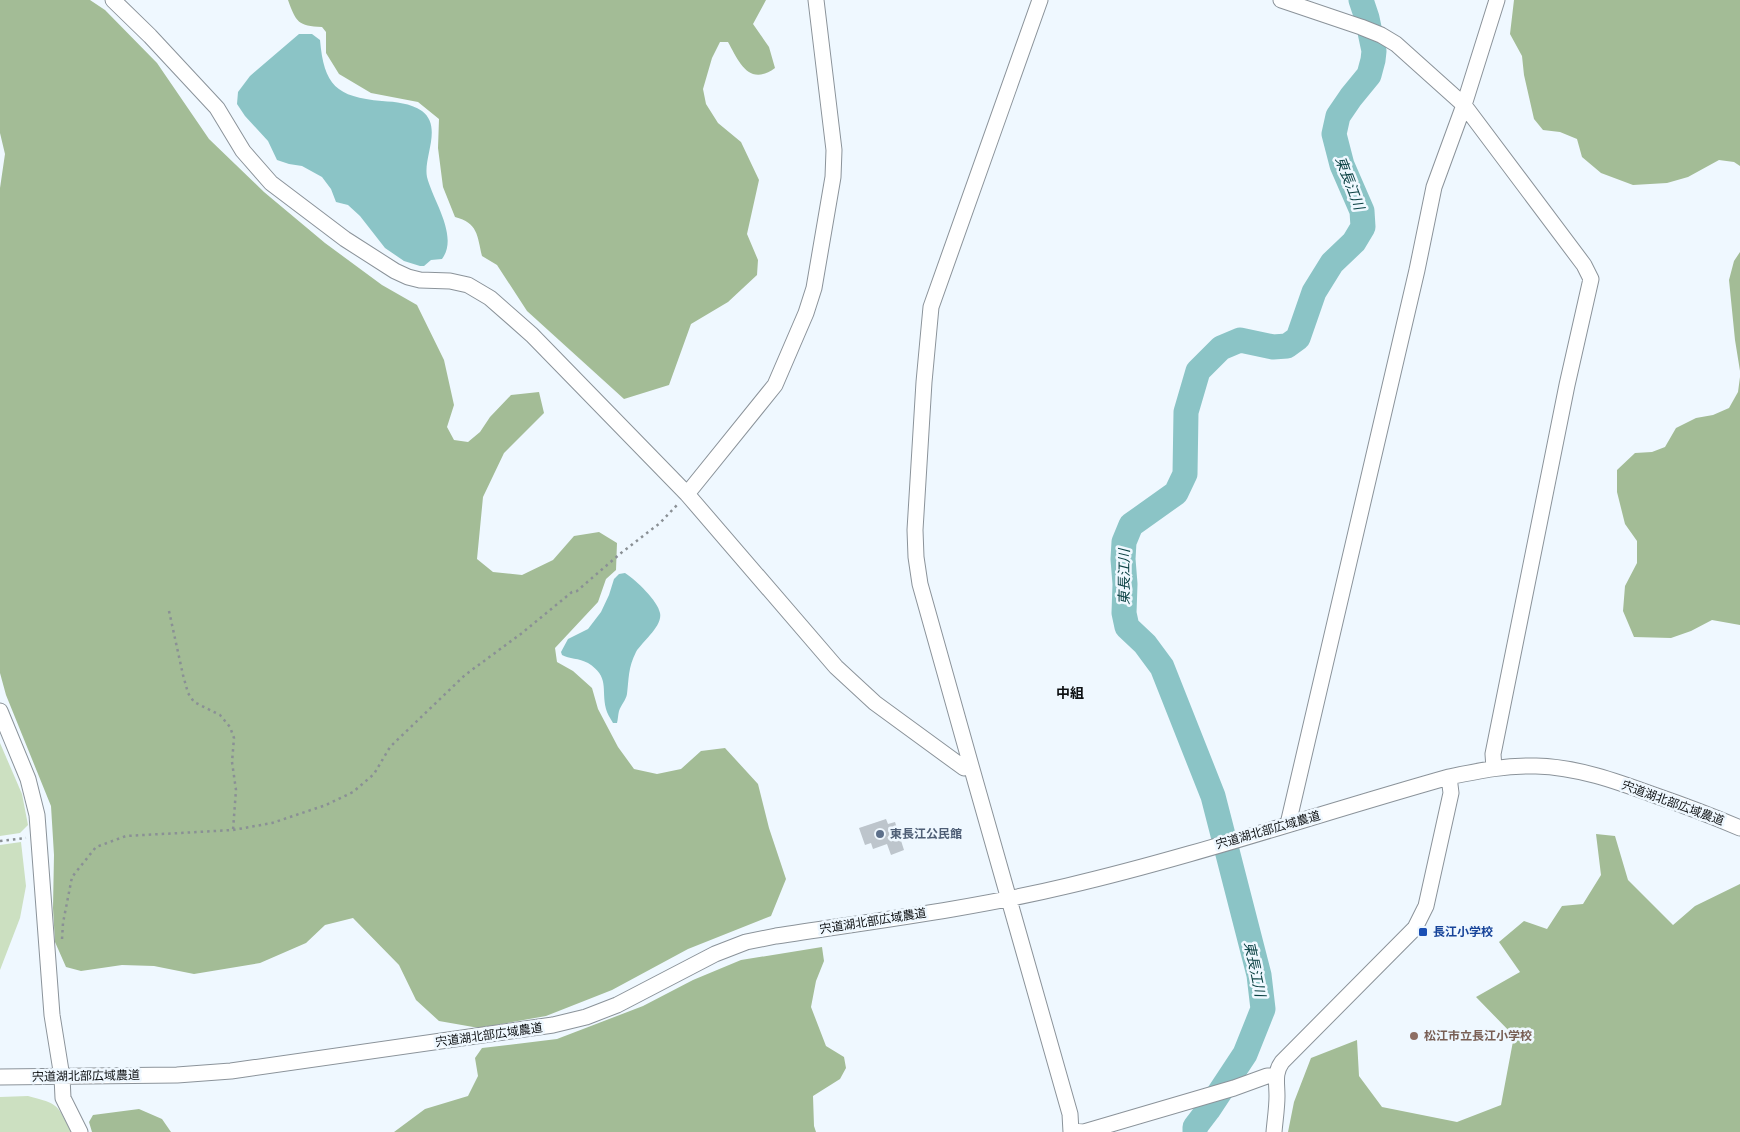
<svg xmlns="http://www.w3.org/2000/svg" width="1740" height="1132" font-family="Helvetica,'Noto Sans JP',sans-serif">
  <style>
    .green { fill: #cce0c1 }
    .forest { fill: #a3bc96 }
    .water { fill: #8bc4c6 }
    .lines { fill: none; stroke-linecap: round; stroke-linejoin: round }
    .river { stroke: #8bc4c6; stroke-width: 25 }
    .building { fill: #bdc5cc }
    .minor-casing { stroke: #8b939a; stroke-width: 17 }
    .path { stroke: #8a9095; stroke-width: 2.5; stroke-dasharray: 2.5 4; stroke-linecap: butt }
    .minor { stroke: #fff; stroke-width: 15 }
    .service-dot { fill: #5c6f8a; stroke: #eff8ff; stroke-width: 2 }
    .transit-dot { fill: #1a4fb4; stroke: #eff8ff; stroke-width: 2 }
    .education-dot { fill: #8d6e63; stroke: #eff8ff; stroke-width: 2 }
    .labels { text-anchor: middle; stroke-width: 5; stroke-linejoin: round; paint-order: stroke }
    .street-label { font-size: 12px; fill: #0e1113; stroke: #eff8ff }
    .service-label { font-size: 12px; font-weight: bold; fill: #4e5e75; stroke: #eff8ff; text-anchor: start }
    .transit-label { font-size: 12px; font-weight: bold; fill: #164399; stroke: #eff8ff; text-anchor: start }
    .education-label { font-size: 12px; font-weight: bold; fill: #785e54; stroke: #eff8ff; text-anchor: start }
    .water-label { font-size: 14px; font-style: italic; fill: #0c4244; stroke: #eff8ff }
    .neighbourhood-label { font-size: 14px; font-weight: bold; fill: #0e1113; stroke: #eff8ff }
  </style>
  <rect width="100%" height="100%" fill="#eff8ff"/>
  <path class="green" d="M0,743l22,51 6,31 -8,8 -20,3z
    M21,842l5,44 -6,32 -20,52v-125z
    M28,1096c31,8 29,8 43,36h-71v-35z"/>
  <path class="forest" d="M0,0h90l15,10 52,53 52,76 55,53 61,51 57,42 35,20 27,55 10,45 -7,22 7,13 14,2 12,-10 10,-15 21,-22 28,-3 5,21 -40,40 -21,44 -6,62 16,13 29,3 31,-15 21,-24 25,-4 18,11 -1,27 -10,9 -8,23 -43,46 2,14 16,9 19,17 6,21 20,38 16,22 23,5 24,-5 20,-18 24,-3 33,36 11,44 17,51 -15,37 -83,33 -76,41 -66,26 -67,12 -40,-7 -23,-21 -17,-35 -46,-47 -28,7 -19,18 -46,20 -66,11 -40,-8 -32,-1 -41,6 -15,-4 -11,-25 -2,-34 1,-53 -3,-49 -45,-111 -6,-22v-485l5,-34 -5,-21z
    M288,0h478l-13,24 16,23 6,21c-26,19 -36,-6 -47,-26h-8l-8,16 -9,31 3,15 12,19 23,19 18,38 -12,54 11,26 -1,15 -29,27 -37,22 -22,61 -45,14 -97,-88 -30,-46 -15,-9c-5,-21 -4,-33 -27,-39l-12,-30 -5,-39 1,-29 -21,-17 -47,-9 -32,-19 -13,-21v-21l-4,-5c-24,-1 -26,-5 -34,-27z
    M1514,0h226v166l-6,-4 -15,-2 -31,17 -21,6 -34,2 -32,-12 -19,-16 -5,-18 -17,-7 -17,-2 -9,-11 -10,-44 -2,-19 -12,-22z
    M1740,252v119l-5,-31 -6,-60 5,-19z
    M1740,377v248l-28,-5 -21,11 -20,7 -37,-1 -11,-26 2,-25 12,-23v-22l-12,-17 -8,-32v-22l18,-17 17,-1 13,-5 11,-19 20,-10 17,-3 16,-7 9,-16z
    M1596,834l19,2 13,44 45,45 22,-19 45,-22v248h-452l6,-30 17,-44 46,-18 2,36 23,31 75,15 44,-17 13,-69 -38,-39 44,-25 -21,-30 25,-21 23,8 15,-23 21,-2 18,-29z
    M822,947l2,14 -8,20 -5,26 15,39 18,11 2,11 -6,11 -27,17 1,30 2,6h-422l31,-23 43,-13 10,-20 -3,-18 7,-10 75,-9 86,-33 50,-26 48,-20z
    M139,1109l23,10 9,13h-79l-3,-10 4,-7z"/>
  <path class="water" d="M299,34h13l8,6c4,45 16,57 62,61 14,1 28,2 40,10 21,16 1,46 5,66 6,24 32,59 15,82l-11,1 -7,6h-4l-16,-5 -19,-13 -25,-32 -12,-11 -12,-3 -5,-13 -9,-12 -20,-11 -13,-2 -12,-4 -9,-19 -23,-25 -8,-12 1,-12 12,-16z
    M625,573c11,7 33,28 35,40 3,13 -18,29 -24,39 -8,16 -7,26 -9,42 -1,6 -6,11 -8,17 -1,4 -1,8 -2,12h-4c-3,-5 -6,-10 -7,-14 -5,-20 4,-32 -18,-46 -9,-5 -19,-4 -26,-8l-1,-3 7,-13 20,-10 13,-17 8,-17 5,-16 5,-5z"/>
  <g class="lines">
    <path class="river" d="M1195,1132v-5l13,-17 37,-56 18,-45 -4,-34 -46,-179 -51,-129 -17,-23 -18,-17 -3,-14 1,-29 -2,-25 1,-17 7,-17 45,-32 9,-19 1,-62 12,-41 23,-23 19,-8 33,7 14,-1 11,-8 16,-46 18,-29 22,-21 9,-15 -1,-16 -20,-46 -8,-31 4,-18 13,-19 18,-22 4,-15 1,-9 -7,-33 -6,-18"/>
  </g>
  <path class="building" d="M886,819l2,5 7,-2 9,28 -13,5 -4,-11 -14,5 -2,-6 -6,2 -6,-17z"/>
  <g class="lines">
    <defs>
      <path id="minor" d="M113,0l37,36 67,72 26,43 28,32 74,56 50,32 13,6 12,3 30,1 18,4 22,13 42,37 155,159 149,173 39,36 89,65 6,-2
        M1040,0l-109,307 -7,75 -9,148 1,27 4,27c49,177 100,353 150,530l1,18
        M1281,0l80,27 20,8 15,9 68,61 120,160 7,14 -24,106 -74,369 1,14
        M687,494l88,-109 31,-72 8,-25 19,-111 1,-27 -18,-150
        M0,711l28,68 9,36 15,200 10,62 1,21 17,34
        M1288,824l129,-554 17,-83 30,-82 33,-105
        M0,1077l177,-2 54,-4 322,-46 33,-8 31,-12 98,-51 31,-12 30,-6c97,-15 195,-27 291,-50 128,-30 254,-73 382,-109 29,-6 57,-12 87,-11 41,1 80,15 118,29 29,10 58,21 86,33
        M1072,1131l12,1 150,-44 33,-12h9
        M1274,1132c1,-12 3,-24 3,-36 0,-13 -3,-23 5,-34l133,-134 11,-22 25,-113 -2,-16"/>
    </defs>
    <use href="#minor" class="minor-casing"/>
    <path class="path" d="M169,611l14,64 5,18 6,9 26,13 10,12 4,11 -2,24 4,28 -3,40
      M0,841l26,-3
      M62,939l1,-16 9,-46 24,-30 30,-11 107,-6 39,-7 54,-18 27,-13 21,-18 16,-27 75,-72 57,-42 50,-41 5,-1 44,-38 39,-30 18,-19"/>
    <use href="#minor" class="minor"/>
  </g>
  <circle class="service-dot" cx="880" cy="834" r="5"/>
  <rect class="transit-dot" x="1418" y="927" width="10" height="10" rx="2.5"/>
  <circle class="education-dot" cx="1414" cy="1036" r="5"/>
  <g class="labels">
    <g class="street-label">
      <text transform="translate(1673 803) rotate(20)" y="4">宍道湖北部広域農道</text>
      <text transform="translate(1268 830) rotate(-16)" y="4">宍道湖北部広域農道</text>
      <text transform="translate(873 921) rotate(-9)" y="4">宍道湖北部広域農道</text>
      <text transform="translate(489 1035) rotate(-8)" y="4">宍道湖北部広域農道</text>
      <text transform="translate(86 1076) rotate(-1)" y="4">宍道湖北部広域農道</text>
    </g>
    <g class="service-label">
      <text x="890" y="838">東長江公民館</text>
    </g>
    <g class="transit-label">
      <text x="1433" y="936">長江小学校</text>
    </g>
    <g class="education-label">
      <text x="1424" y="1040">松江市立長江小学校</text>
    </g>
    <g class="water-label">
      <text transform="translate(1350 183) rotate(69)" y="5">東長江川</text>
      <text transform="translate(1124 577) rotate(-90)" y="5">東長江川</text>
      <text transform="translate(1255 969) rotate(78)" y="5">東長江川</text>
    </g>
    <g class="neighbourhood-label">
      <text x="1070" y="698">中組</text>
    </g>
  </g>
</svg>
